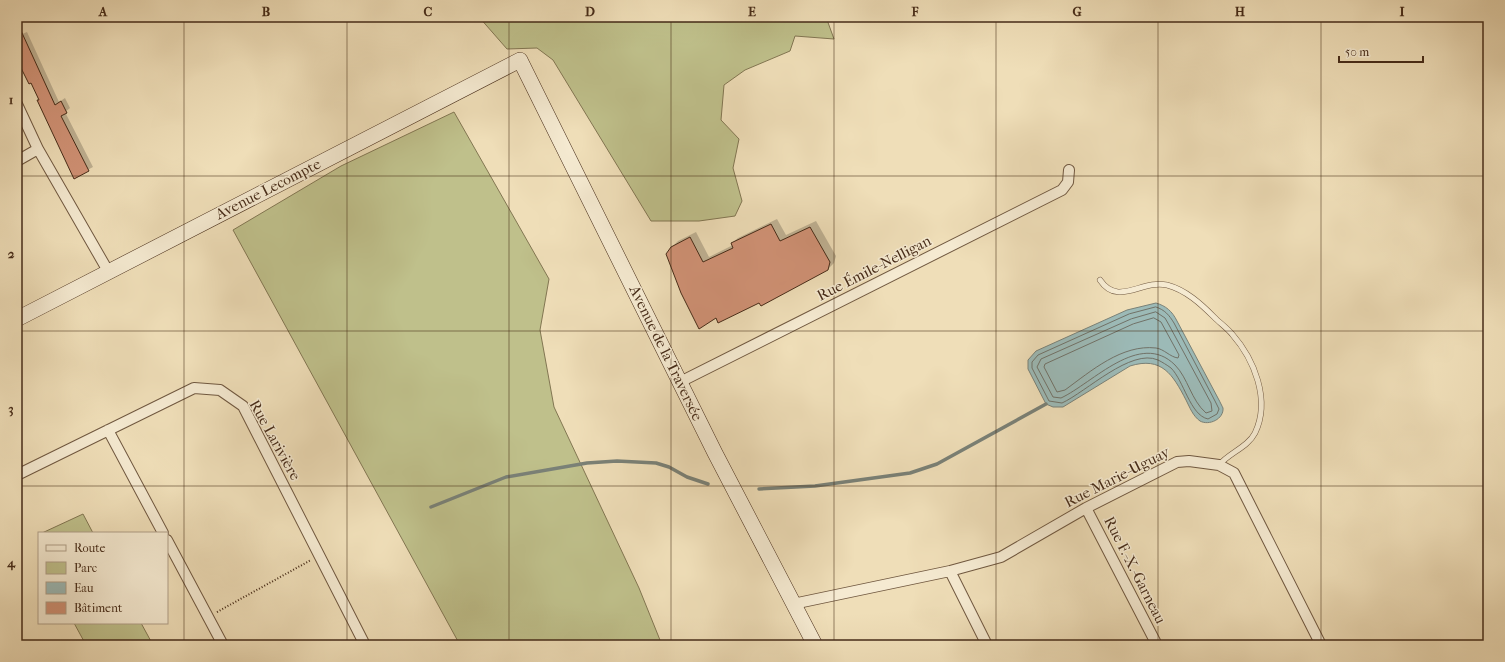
<svg xmlns="http://www.w3.org/2000/svg" width="1505" height="662" font-family="'IM FELL French Canon',serif">
  <style>
    .green { fill: #bfc08b; stroke: #827652 }
    .water { fill: #9cbab7; stroke: #7a8177 }
    .shadow { fill: #0003 }
    .lines { fill: none; stroke-linecap: round; stroke-linejoin: round }
    .shore { stroke: #717268; stroke-width: 1 }
    .stream { stroke: #7a8177; stroke-width: 3.5 }
    .building { fill: #d19276; stroke: #462b18 }
    .lane-casing { stroke: #705840; stroke-width: 6 }
    .street-casing { stroke: #705840; stroke-width: 12 }
    .secondary-casing { stroke: #462b18; stroke-width: 16 }
    .path { stroke: #462b18; stroke-width: 2; stroke-dasharray: 1 2; stroke-linecap: butt }
    .lane { stroke: #f5ead1; stroke-width: 5 }
    .street { stroke: #f5ead1; stroke-width: 10 }
    .secondary { stroke: #f5ead1; stroke-width: 15 }
    .grid { fill: none; stroke: #462b18; stroke-width: 1; stroke-opacity: 0.55 }
    .labels { text-anchor: middle; stroke-width: 3; stroke-linejoin: round; paint-order: stroke }
    .street-label { font-size: 15px; fill: #462b18; stroke: #f5ead1 }
    .neatline { fill: none; stroke: #462b18; stroke-width: 1.5 }
    .grid-label { font-size: 13px; text-anchor: middle; font-weight: bold; fill: #462b18 }
  </style>
  <rect width="100%" height="100%" fill="#efdeb8"/>
  <filter id="stains"><feTurbulence type="fractalNoise" baseFrequency=".005" numOctaves="4"/><feColorMatrix values="0 0 0 0 .2 0 0 0 0 .09 0 0 0 0 .02 0 0 0 .5 -.17"/></filter>
  <radialGradient id="worn" r=".72"><stop offset=".6" stop-color="#630" stop-opacity="0"/><stop offset="1" stop-color="#630" stop-opacity=".3"/></radialGradient>
  <path class="green" d="M479,17h347l8,22 -39,-3 -5,15 -45,19 -21,15 -3,35 18,19 -6,29 9,33 -7,15 -36,5h-48l-98,-161 -16,-12 -30,1z
    M454,112l95,167 -9,51 14,77 85,181 23,57h-202l-227,-415 108,-64z
    M83,514l10,19h-51z
    M74,623h67l12,22h-67z"/>
  <path class="water" d="M1156,303c10,3 16,8 21,18l42,79c1,2 3,6 4,8 1,11 -14,18 -23,13 -7,-5 -10,-13 -14,-21 -13,-25 -24,-44 -56,-34l-67,41h-10l-7,-3 -18,-35v-9l8,-9 91,-41z"/>
  <path class="shadow" d="M27,32l32,70 6,-4 5,10 -5,4 28,55 -19,10 -34,-78 -23,-41v-22z
    M777,219l9,16 30,-14 20,35 -2,7 -6,6 -112,48 -45,-69 7,-7 18,-9 13,25 24,-12 -1,-2 6,-5z"/>
  <g class="lines">
    <path class="shore" d="M1156,307c9,3 13,8 18,16l41,78 4,8 -2,5 -9,5c-18,-4 -24,-38 -37,-51 -4,-3 -9,-6 -13,-8 -27,-12 -72,32 -96,43l-13,-2 -17,-33v-6l6,-7 91,-41z
      M1156,312l9,6 4,7 42,78 1,8 -6,2c-15,-13 -18,-35 -31,-48 -35,-35 -82,18 -114,33l-8,-1 -16,-30 4,-8 90,-40z
      M1154,318l7,4 18,33 -1,3c-8,-1 -14,-9 -22,-10 -34,-4 -65,23 -91,42l-8,2 -13,-25 1,-3 88,-40z"/>
    <path class="stream" d="M759,489l56,-3 95,-13 27,-9 109,-60
      M431,507l75,-30 81,-14 30,-2 39,2 13,4 18,10 21,7"/>
  </g>
  <path class="building" d="M17,22l38,83 6,-4 6,12 -6,3 28,55 -15,8 -37,-79h2l-8,-17 -2,1 -12,-24z
    M771,224l9,17 30,-14 20,35 -2,8 -67,36 -2,-3 -41,20 -2,-5 -17,11 -18,-36 -15,-39 5,-7 19,-10 13,25 30,-14 -2,-5z"/>
  <g class="lines">
    <defs>
      <path id="lane" d="M1100,280c18,27 42,-1 67,5 19,5 34,19 47,32 6,6 13,11 18,17 22,25 39,66 23,99 -7,14 -26,20 -36,32"/>
      <path id="street" d="M17,104l21,45 70,122
        M17,161l21,-12
        M680,382l382,-192 6,-8 1,-12
        M108,430l55,103
        M17,475l177,-87 26,2 23,16 122,239
        M1086,508l71,137
        M167,540l56,105
        M950,571l37,74
        M793,604l157,-33 51,-14 85,-49 91,-46 12,-1 30,4 15,8 87,172"/>
      <path id="secondary" d="M17,319l503,-259 195,393 100,192"/>
    </defs>
    <use href="#lane" class="lane-casing"/>
    <use href="#street" class="street-casing"/>
    <use href="#secondary" class="secondary-casing"/>
    <path class="path" d="M217,612l94,-52
      M205,645l4,-2"/>
    <use href="#lane" class="lane"/>
    <use href="#street" class="street"/>
    <use href="#secondary" class="secondary"/>
  </g>
  <path class="grid" d="M184,17v628M347,17v628M509,17v628M671,17v628M834,17v628M996,17v628M1158,17v628M1321,17v628M17,176h1471M17,331h1471M17,486h1471"/>
  <g class="labels">
    <g class="street-label">
      <text transform="translate(268 189) rotate(-27)" y="5">Avenue Lecompte</text>
      <text transform="translate(874 268) rotate(-27)" y="5">Rue Émile-Nelligan</text>
      <text transform="translate(666 353) rotate(64)" y="5">Avenue de la Traversée</text>
      <text transform="translate(275 440) rotate(61)" y="5">Rue Larivière</text>
      <text transform="translate(1117 477) rotate(-27)" y="5">Rue Marie-Uguay</text>
      <text transform="translate(1135 570) rotate(63)" y="5">Rue F.-X.-Garneau</text>
    </g>
  </g>
  <rect width="1505" height="662" fill="none" stroke="#efdeb8" stroke-width="44"/>
  <rect x="38" y="532" width="130" height="92" fill="#f5ead1" stroke="#af9e87"/>
  <rect x="46" y="545" width="20" height="6" fill="#f5ead1" stroke="#af9e87"/>
  <text x="74" y="552" font-size="12" fill="#462b18">Route</text>
  <rect x="46" y="562" width="20" height="12" fill="#bfc08b" stroke="#af9e87"/>
  <text x="74" y="572" font-size="12" fill="#462b18">Parc</text>
  <rect x="46" y="582" width="20" height="12" fill="#9cbab7" stroke="#af9e87"/>
  <text x="74" y="592" font-size="12" fill="#462b18">Eau</text>
  <rect x="46" y="602" width="20" height="12" fill="#d19276" stroke="#af9e87"/>
  <text x="74" y="612" font-size="12" fill="#462b18">Bâtiment</text>
  <path d="M1339 56v6h84v-6" fill="none" stroke="#462b18" stroke-width="2"/>
  <text x="1345" y="56" font-size="12" fill="#462b18" stroke="#f5ead1" stroke-width="3" paint-order="stroke">50 m</text>
  <rect x="22" y="22" width="1461" height="618" class="neatline"/>
  <g class="grid-label">
    <text x="103" y="16">A</text>
    <text x="266" y="16">B</text>
    <text x="428" y="16">C</text>
    <text x="590" y="16">D</text>
    <text x="752" y="16">E</text>
    <text x="915" y="16">F</text>
    <text x="1077" y="16">G</text>
    <text x="1240" y="16">H</text>
    <text x="1402" y="16">I</text>
    <text x="11" y="104">1</text>
    <text x="11" y="258">2</text>
    <text x="11" y="413">3</text>
    <text x="11" y="567">4</text>
  </g>
  <rect width="100%" height="100%" filter="url(#stains)"/>
  <rect width="100%" height="100%" fill="url(#worn)"/>
</svg>
